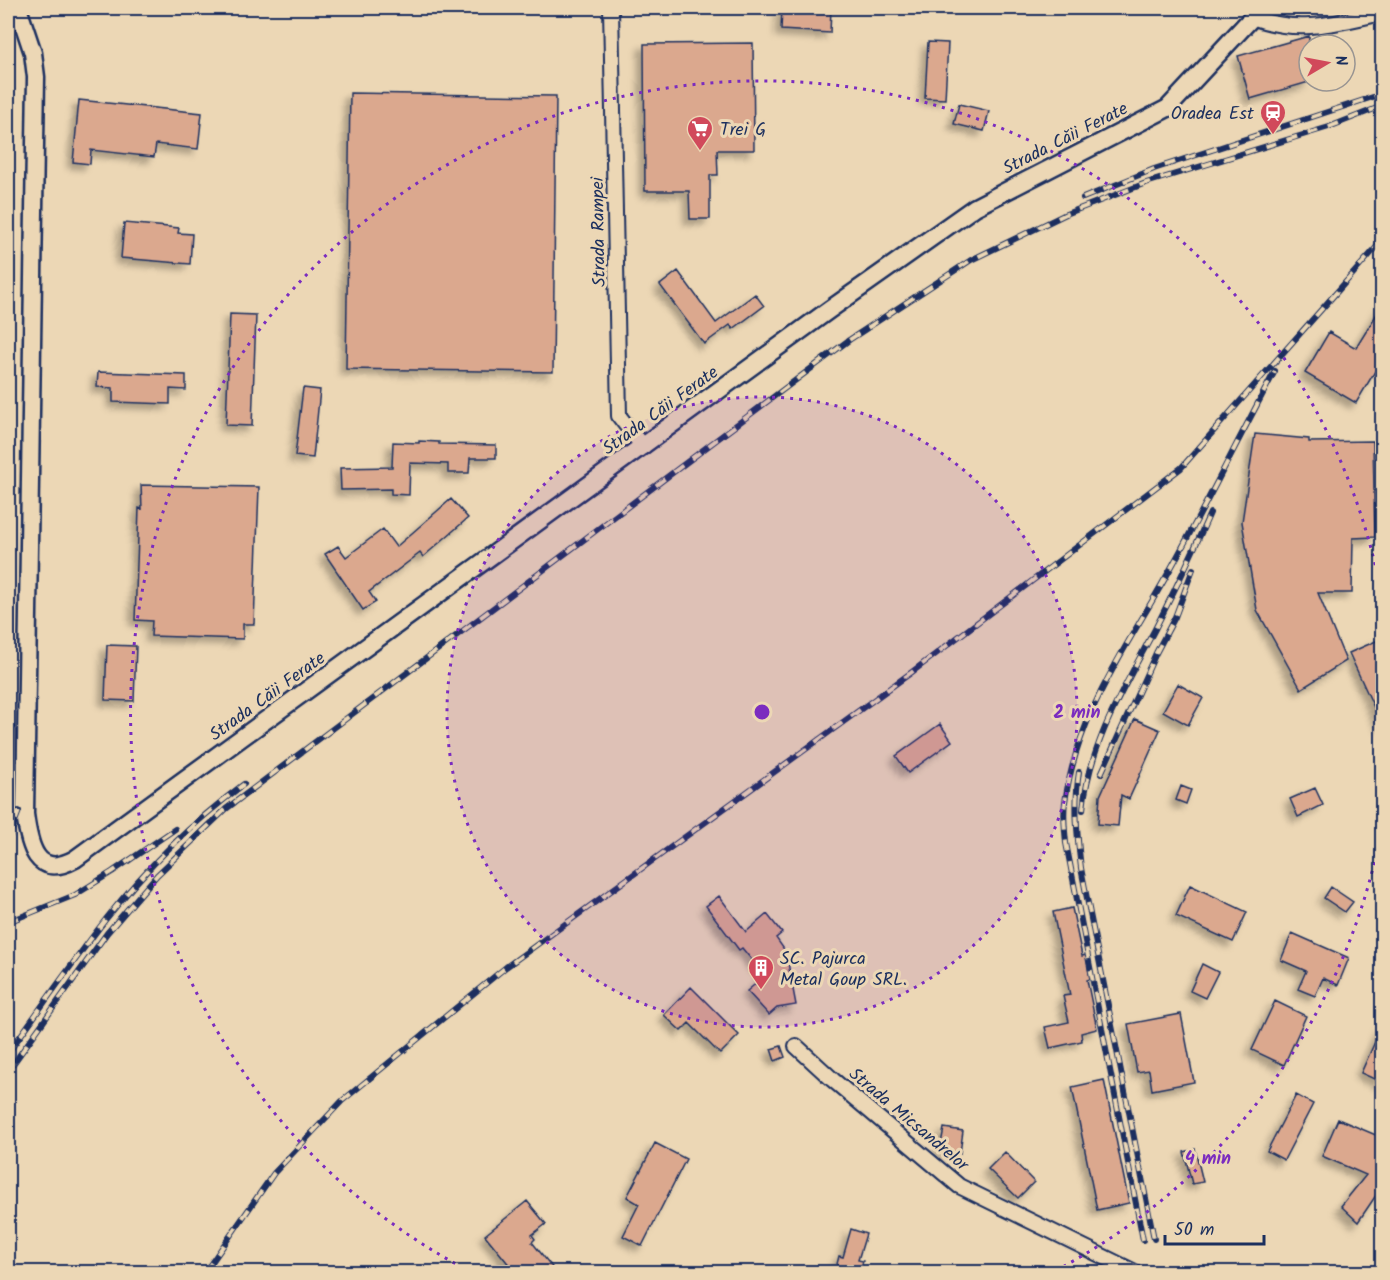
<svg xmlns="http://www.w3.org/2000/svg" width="1390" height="1280" font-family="Kalam,sans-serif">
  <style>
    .building { fill: #dba88e; stroke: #1b2f5e; stroke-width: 1.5; filter: url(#shadow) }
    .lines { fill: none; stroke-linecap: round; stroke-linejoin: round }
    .minor-casing { stroke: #1b2f5e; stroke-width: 18 }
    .tertiary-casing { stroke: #1b2f5e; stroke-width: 21 }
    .minor { stroke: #ecd7b5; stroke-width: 14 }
    .tertiary { stroke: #ecd7b5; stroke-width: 16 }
    .rail-casing { stroke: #1b2f5e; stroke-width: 6 }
    .rail { stroke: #ecd7b5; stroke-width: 4; stroke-dasharray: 11; stroke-linecap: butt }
    .ring { fill: none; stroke: #7b2cbf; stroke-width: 3; stroke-dasharray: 3 6 }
    .labels { text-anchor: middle; stroke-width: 6; stroke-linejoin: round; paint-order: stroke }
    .poi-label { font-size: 18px; fill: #1b2f5e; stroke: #ecd7b5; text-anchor: start }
    .street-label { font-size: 18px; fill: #1b2f5e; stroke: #ecd7b5 }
    .centre { fill: #7b2cbf; stroke: #ecd7b5; stroke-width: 3 }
    .ring-label { font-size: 18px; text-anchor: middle; font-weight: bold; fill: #7b2cbf; stroke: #ecd7b5; stroke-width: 6; stroke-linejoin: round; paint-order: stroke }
  </style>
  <defs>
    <filter id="shadow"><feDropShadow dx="-5.5" dy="5.5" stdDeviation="3" flood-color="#0004"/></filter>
  </defs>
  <rect width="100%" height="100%" fill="#ecd7b5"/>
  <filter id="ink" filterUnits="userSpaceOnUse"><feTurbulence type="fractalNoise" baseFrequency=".0167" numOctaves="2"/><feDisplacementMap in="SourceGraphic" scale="12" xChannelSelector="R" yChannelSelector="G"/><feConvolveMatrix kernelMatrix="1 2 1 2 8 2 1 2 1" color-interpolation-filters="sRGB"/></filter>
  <g filter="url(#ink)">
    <path class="building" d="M782,8h49l-1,25 -49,-3z
      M1309,36v46l-59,17 -12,-43z
      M928,42l20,1 -3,56 -20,-1z
      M753,43l1,107h-37l1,25h-8v44h-20l-1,-28h-44l-1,-147z
      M350,93l206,3 -3,276 -207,-3z
      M79,100l123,13 -4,36 -42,-5 -2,13 -63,-7 -1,14 -17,-2z
      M959,104l30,7 -5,20 -30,-7z
      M124,223l55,5 -1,5 14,1 -2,30 -69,-6z
      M678,271l38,52 39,-29 9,12 -31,23 -3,-4 -26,19 -44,-59z
      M1383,304v54l-27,45 -51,-30 24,-41 27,16z
      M230,314l26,1 -4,111 -26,-1z
      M98,372l88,3v15l-16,-1v15l-57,-2v-14l-16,-1z
      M303,388l17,2 -7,68 -18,-2z
      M1255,434l54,5v3l64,-1 2,96 -22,1 -1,55h-34l28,68 -45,28 -44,-79 -15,-88z
      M419,441l20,1v2l57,1v13h-26l-1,15h-21v-9l-38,-1 -1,32 -18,-1v-5l-50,1 -1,-22 52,-1 1,-25 26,1z
      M141,485l118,2 -5,137h-11v15l-92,-3 1,-15 -17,-1 4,-112 3,1z
      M451,499l17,19 -45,39 -3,-4 -51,39 7,10 -13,8 -38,-56 13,-8 8,11 37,-28 13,18z
      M1383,638v89l-34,-74z
      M107,645l29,1 -2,55 -29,-1z
      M1178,684l25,14 -15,27 -25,-14z
      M1135,719l25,11 -31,69 -8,-4 -3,31 -20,-2 2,-28z
      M940,724l12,17 -44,32 -12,-17z
      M1181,786l10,4 -5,14 -10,-4z
      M1315,788l8,17 -25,12 -8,-18z
      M1190,885l57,27 -14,30 -57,-26z
      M1331,887l22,15 -8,10 -21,-14z
      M719,896l27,36 21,-18 15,19 -6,5 10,14 10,53 -19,3 -8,7 -22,-24 18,-15 -23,-28 -3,2 -33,-44z
      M1072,908l10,48 4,-1 4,24 -3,1 10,49 -16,4 1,8 -32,7 -5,-21 24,-5 -6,-26 7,-1 -17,-83z
      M1292,933l57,25 -11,27 -15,-7 -8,18 -17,-7 8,-18 -25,-11z
      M1202,964l16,8 -13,26 -15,-7z
      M691,987l48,48 -19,19 -31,-31 -8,8 -17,-16z
      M1275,1001l31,15 -22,49 -32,-15z
      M1181,1014l13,68 -42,8 -3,-20 -12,2 -9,-48z
      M1383,1024v59l-22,-10z
      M781,1046l4,11 -10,4 -4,-12z
      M1104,1080l25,123 -32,7 -25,-123z
      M1296,1095l17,9 -29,56 -17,-9z
      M1338,1119l45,19v47l-25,37 -17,-16 25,-31 -44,-19z
      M944,1128l19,3 -3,22 -20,-4z
      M655,1143l31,16 -44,87 -19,-10 16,-32 -12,-7z
      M1195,1149l8,33 -11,2 -8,-32z
      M1005,1152l29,30 -16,16 -30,-29z
      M527,1201l19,23 -14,11 3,4 -3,3 20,25 -7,5h-30l-30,-37z
      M851,1229l15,5 -8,26 5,1 -3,11h-25l4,-16 4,1z"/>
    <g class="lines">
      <defs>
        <path id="minor" d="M611,8l8,408 24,31
          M1252,17c46,18 84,6 130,-4
          M796,1046l37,34 126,106 176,86"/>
        <path id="tertiary" d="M18,8l15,45 3,24 -11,737c4,31 11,66 50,45l754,-549 146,-103 193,-99 93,-100"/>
      </defs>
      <use href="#minor" class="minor-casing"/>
      <use href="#tertiary" class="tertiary-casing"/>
      <use href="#minor" class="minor"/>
      <use href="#tertiary" class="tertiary"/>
      <defs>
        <path id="rail" d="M1083,198l71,-29 228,-75
          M1079,772c-5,32 -2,63 2,96l73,371
          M1101,774l55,-121 19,-36 18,-48
          M1083,810c6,-66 42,-124 72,-181 20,-39 38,-77 55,-116
          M8,840l11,-29
          M8,922l67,-27 37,-23 63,-43
          M8,1053c32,-44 64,-90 98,-134 39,-50 87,-97 138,-135
          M8,1071l99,-138 50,-58 69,-66 623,-469 122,-80 95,-46 80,-31 183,-56 53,-21
          M1143,1240l-77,-397c-1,-13 -3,-27 -1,-41 13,-91 63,-156 106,-234 36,-65 69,-132 104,-197
          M205,1272l69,-99 68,-72 164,-134 406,-295 269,-204 201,-227"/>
      </defs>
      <use href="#rail" class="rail-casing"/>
      <use href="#rail" class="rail"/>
    </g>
  </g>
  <circle cx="762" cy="712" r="315" fill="#7b2cbf" fill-opacity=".12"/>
  <g class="ring">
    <circle cx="762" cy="712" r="315"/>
    <path d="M1382 827A631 631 0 0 1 1053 1272M471 1272A631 631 0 1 1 1382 597"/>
  </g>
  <defs>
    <symbol id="station-pin" viewBox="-11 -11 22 30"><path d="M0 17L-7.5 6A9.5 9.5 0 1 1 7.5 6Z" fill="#d1495b" stroke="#ecd7b5"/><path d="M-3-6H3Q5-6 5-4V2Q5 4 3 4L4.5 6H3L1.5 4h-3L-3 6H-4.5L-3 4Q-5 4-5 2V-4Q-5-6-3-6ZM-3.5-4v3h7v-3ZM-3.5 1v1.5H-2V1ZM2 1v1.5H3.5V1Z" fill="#fff"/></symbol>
    <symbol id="supermarket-pin" viewBox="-11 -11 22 30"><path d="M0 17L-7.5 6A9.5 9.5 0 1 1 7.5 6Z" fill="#d1495b" stroke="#ecd7b5"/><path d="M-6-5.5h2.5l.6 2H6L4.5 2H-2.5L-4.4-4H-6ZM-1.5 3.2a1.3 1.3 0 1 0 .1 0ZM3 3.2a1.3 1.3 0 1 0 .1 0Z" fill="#fff"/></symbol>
    <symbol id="building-pin" viewBox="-11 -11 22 30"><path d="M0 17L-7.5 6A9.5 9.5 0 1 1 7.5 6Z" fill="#d1495b" stroke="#ecd7b5"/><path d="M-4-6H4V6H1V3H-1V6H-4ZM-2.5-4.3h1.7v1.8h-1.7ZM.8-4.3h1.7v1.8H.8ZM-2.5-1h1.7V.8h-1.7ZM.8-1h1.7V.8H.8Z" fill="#fff"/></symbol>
  </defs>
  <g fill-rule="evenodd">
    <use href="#station-pin" x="1258" y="98" width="30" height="40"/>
    <use href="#supermarket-pin" x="685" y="114" width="30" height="40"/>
    <use href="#building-pin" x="746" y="953" width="30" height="40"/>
  </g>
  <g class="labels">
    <g class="poi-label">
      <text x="1254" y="119" text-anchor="end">Oradea Est</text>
      <text x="720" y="135">Trei G</text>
      <text x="780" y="964">SC. Pajurca<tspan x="780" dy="21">Metal Goup SRL.</tspan></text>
    </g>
    <g class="street-label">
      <text transform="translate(1065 138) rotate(-27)" y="6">Strada Căii Ferate</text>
      <text transform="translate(598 232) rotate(-91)" y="6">Strada Rampei</text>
      <text transform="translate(660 410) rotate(-36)" y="6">Strada Căii Ferate</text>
      <text transform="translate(267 696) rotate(-36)" y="6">Strada Căii Ferate</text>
      <text transform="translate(909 1119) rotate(40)" y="6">Strada Micsandrelor</text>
    </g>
  </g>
  <circle cx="762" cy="712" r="9" class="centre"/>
  <g class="ring-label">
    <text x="1077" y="718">2 min</text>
    <text x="1208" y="1164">4 min</text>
  </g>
  <rect width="1390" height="1280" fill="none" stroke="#ecd7b5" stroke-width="30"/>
  <rect x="15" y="15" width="1360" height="1250" fill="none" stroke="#1b2f5e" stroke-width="2" filter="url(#ink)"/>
  <g transform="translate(1327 63) rotate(80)"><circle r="28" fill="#ecd7b5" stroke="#989492" stroke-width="1.5"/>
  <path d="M0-4.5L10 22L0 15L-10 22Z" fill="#d1495b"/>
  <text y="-9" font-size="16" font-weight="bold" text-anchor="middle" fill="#1b2f5e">N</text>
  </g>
  <path d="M1165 1235v9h99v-9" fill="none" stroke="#1b2f5e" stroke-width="3"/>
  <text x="1174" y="1235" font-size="18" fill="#1b2f5e" stroke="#ecd7b5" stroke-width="4.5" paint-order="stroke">50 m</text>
</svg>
